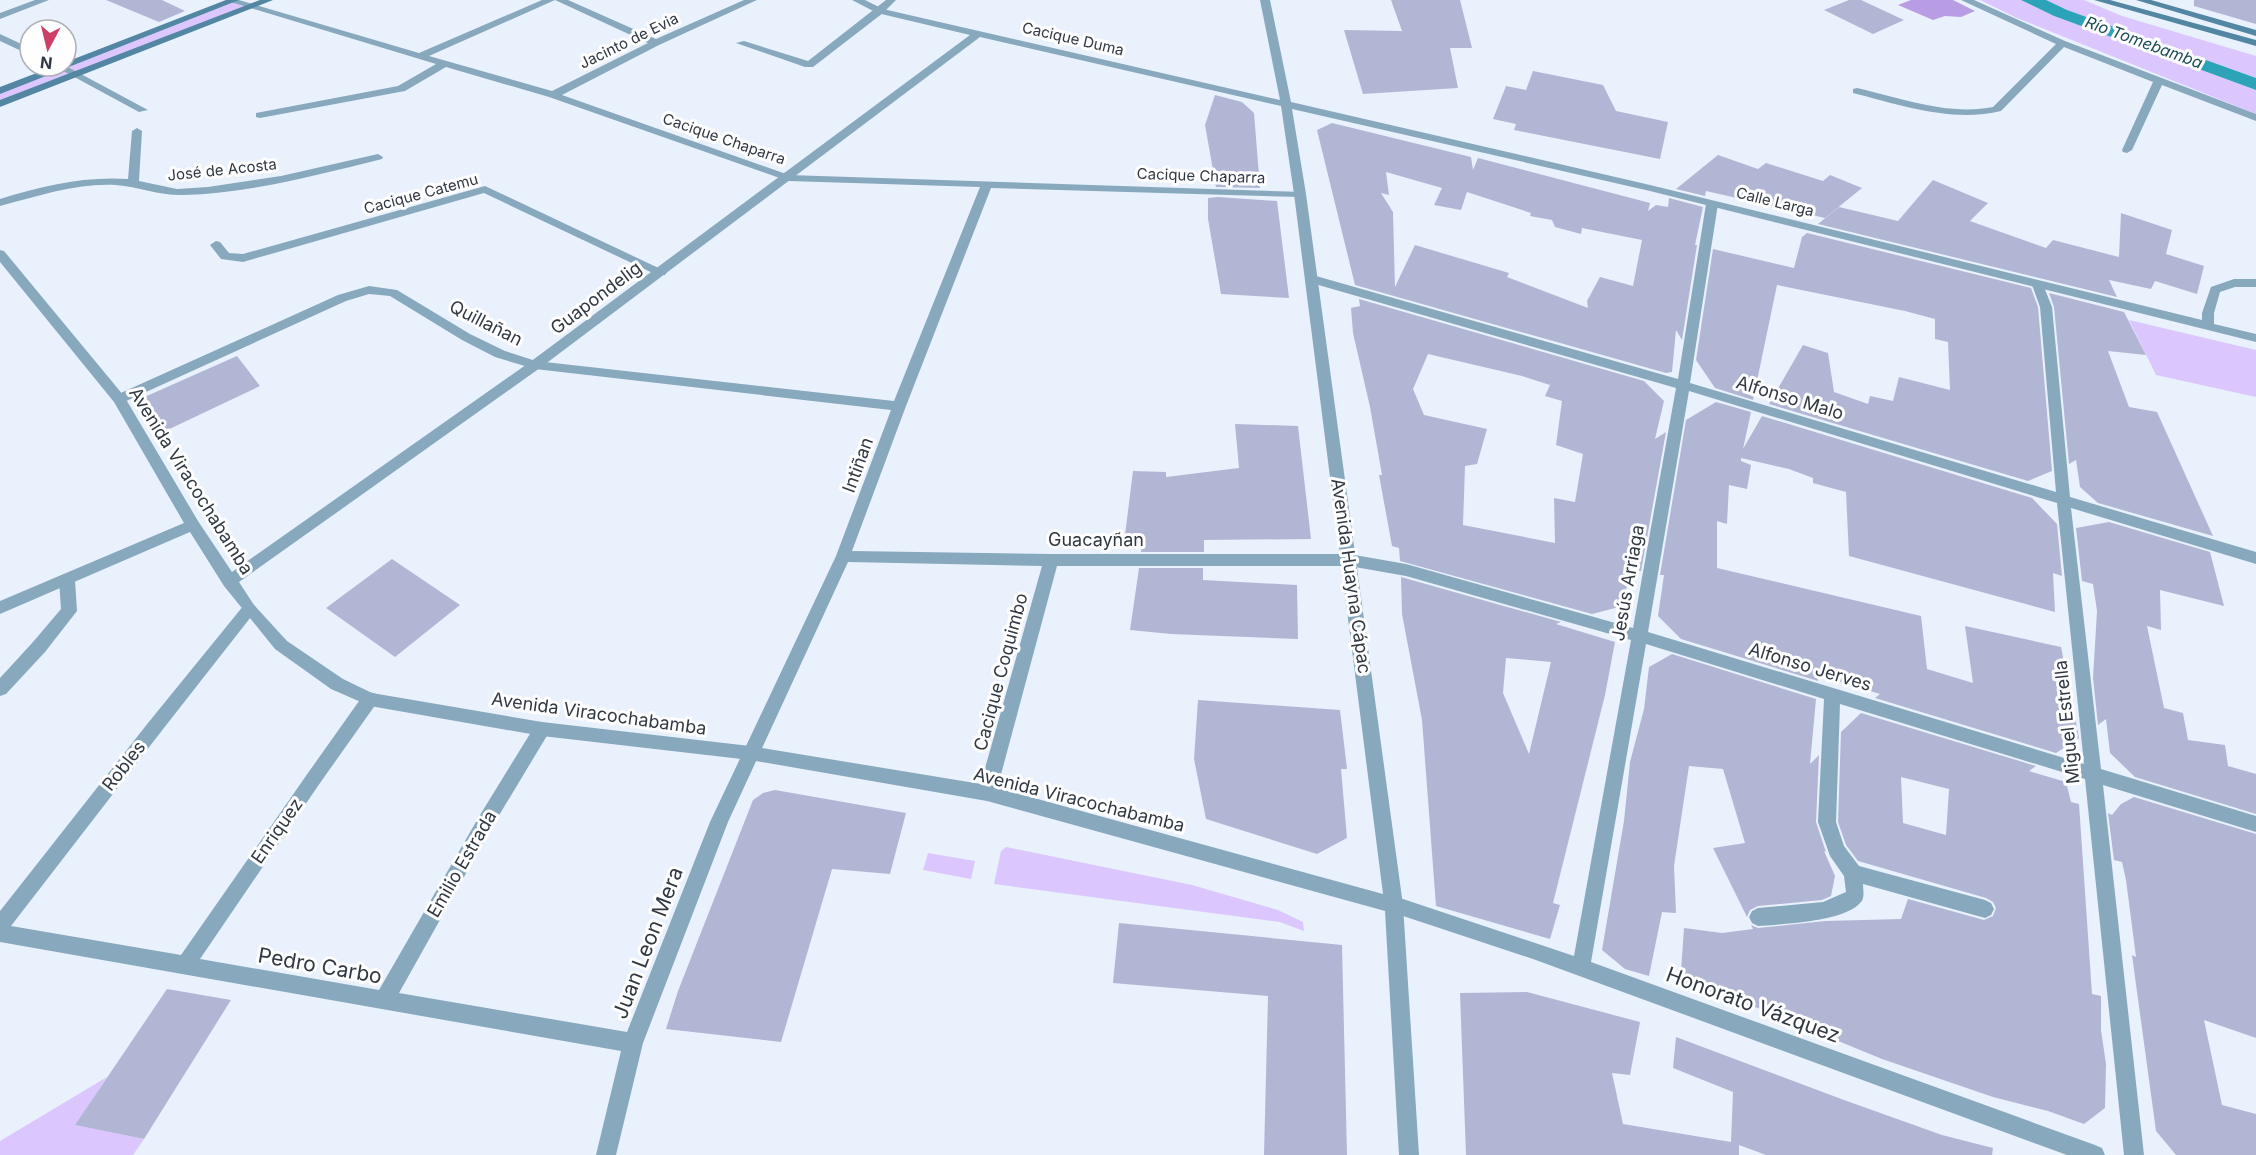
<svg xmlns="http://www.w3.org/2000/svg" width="2256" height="1155" font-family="Inter,sans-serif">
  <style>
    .green { fill: #dbc7fd }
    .forest { fill: #b89de4 }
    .water { fill: #2ca3b9 }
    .building { fill: #b2b6d5; fill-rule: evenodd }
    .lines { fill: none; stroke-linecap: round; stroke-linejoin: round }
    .pedestrian { fill: #88a9bd; fill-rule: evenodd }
    .minor { fill: #88a9bd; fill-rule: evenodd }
    .tertiary { fill: #88a9bd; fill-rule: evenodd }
    .secondary { fill: #5286a3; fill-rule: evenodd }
    .labels { text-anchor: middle; stroke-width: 6; stroke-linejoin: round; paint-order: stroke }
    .far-street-label { font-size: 15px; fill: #303843; stroke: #fefefe }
    .far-water-label { font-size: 16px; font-style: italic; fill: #1b4c56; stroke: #fefefe }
    .street-label { font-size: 18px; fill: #303843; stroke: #fefefe }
    .near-street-label { font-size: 21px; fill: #303843; stroke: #fefefe }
  </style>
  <rect width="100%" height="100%" fill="#e9f1fd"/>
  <path class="green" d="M1980,0h41l33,16 202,74v24l-239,-96z
    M2046,0h38l38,16 134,40v22l-190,-68z
    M232,2l15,5 -170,66 -11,-6z
    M61,67l14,7 -75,30v-13z
    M2129,320l127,30v47l-100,-22z
    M1006,847l186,38 86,25 25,12 1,9 -24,-9 -286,-38 7,-33z
    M928,853l47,8 -4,18 -48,-9z
    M107,1077l-31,48 68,14 -11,16h-133v-14z"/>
  <path class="forest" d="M1911,0h42l22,11 -14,6 -16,-1 -12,4 -35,-15z"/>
  <path class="water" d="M2021,0h25l21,10 189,68v12l-202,-74z"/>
  <path class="building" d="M106,0h56l23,11 -26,11z
    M1391,0h69l12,48h-22l8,40 -95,6 -19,-64 58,1z
    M1849,0h12l43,20 -31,14 -49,-24z
    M2194,0h62v24l-62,-18z
    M1533,71l70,14 13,26 52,11 -8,37 -146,-29 2,-6 -23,-5 13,-33 20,4z
    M1215,95l27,7 12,11 6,75 -44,-1 -11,-62z
    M1332,123l139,34 2,13 5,-12 172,45 -2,8 8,-6 12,2 1,-9 34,9 -8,38h2l-15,95 -6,-10 -4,42 -6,1 -311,-88 -38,-155zM1386,172l56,16 -8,17 27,5 6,-18 64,21 -1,3 22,4 3,7 26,7 1,-6 60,12 -9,46 -33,-9 -13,24 1,7 -81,-31 2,-4 -94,-28 -20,42 -2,-75 -12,-19 8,2z
    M1718,155l40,14 8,-6 57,18 7,-6 32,13 -37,30 -119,-27 -1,5 -29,-7z
    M1933,180l55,23 -18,18 76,27 7,-8 66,17 2,-44 51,17 -6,24 38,12 -7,28 -42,-13 -4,8 -42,-9 8,17 -299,-73 21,-17 59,14z
    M1218,197l59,4 12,97 -68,-4 -13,-75v-21z
    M1807,233l224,55 7,19 14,164 -24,10 -259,-77 34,-59 25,8 6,39 34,12 2,-8 23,5 6,-24 51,13 -2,-48 -13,-3v-20l-30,-8 -128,-26 -24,115 -38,-12 -19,-28 17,-111 81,19 8,-31z
    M2049,293l75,19 22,43 -38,-4 21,56 28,5 56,124 -115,-33 -18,-16 -4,-27 -7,4 -15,-157z
    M1359,299l285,82 20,20 -9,38 11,-7 -25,139 -11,-2 -7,37 -31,8 -192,-53 -1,-13 -7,-2 -13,-71h3l-12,-68 -17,-74 -2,-25 9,-2zM1428,354l94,22 28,9 -5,11 17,5 -6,44 27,9 -8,48 -21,-4 1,45 -92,-18 2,-59 12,-2 10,-35 -63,-14 -11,-26z
    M237,356l23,30 -99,47 -21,-34z
    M1716,402l35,10 -8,37 19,-33 270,82 25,26 5,52 -9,-3 2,39 -206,-56 -3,-64 -33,-9v-5l-24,-9 -48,-11v3l10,4 -4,24 -18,-4 -2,39 -10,-3v47l204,48 6,53 46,14 -8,-57 96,21 18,91 -23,15 -181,-55 5,-4 -62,-19v6l-137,-42 -23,-23 6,-41h-4l26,-155z
    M1235,424l63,2 13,113 -107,1v12h-63l1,-8 -18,-1 9,-72 33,1v5l73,-9z
    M2109,522l101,30 14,54 -64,-16 1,40 -14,-4 17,82 19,5 5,27 37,5 3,21 28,8v40l-121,-37 -25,-24 -4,-34 -8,6 -5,-47 4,-67 -4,-27 -11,-3 -6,-53z
    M392,559l68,46 -65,52 -69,-49z
    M1139,568h64v12l94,5 1,54 -127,-5 -41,-4z
    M1401,577l160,45 -5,2 59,18 -10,53 -52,208 7,2 -10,34 -114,-33 -14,-186 -20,-106zM1506,658l45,4 -22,92 -26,-61z
    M1672,654l144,45 -6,65 9,-9 -3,67 10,30 -2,-1 11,25 -4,20 -9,4 -64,6 -8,4 -3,7 -34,-69 32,-5 -22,-74 -34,-3 -15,100 2,47 -14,-1 -13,64 -24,-7 -23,-19 22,-129 6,-59 14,-53 5,-42z
    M1198,700l142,10 7,59h-6l6,69 -30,16 -111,-35 -12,-60z
    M1861,713l175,53 -7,5 37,11 5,20 8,2 13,190 9,2v34l5,34 -1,44 -21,16 -36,-13 -55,-14 -111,-38 -124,-51 -78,-22 4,-58 38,5 31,-4 -2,-4 7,3 67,-7 76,-2 7,-20 76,21 9,-4 3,-8 -3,-6 -7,-4 -128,-37 -12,-16 -8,-23 3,-90zM1901,777l48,12 -3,46 -43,-12z
    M775,790l131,23 -16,61 -58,-5 -51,173 -115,-13 12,-38 75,-191 10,-7z
    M2134,797l122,37v204l-52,-18 18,85 34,9v41h-80l-20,-24 -24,-176 4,2 -10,-77 -4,-18 -8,-2 -6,-47 4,2 9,-11z
    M1119,923l223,22 5,210h-83l4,-159 -155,-13z
    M167,989l64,11 -87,139 -69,-14z
    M1527,992l113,30 -10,53 -18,-2 11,51 108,18 2,-50 -60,-24 3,-31 168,63 98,35 51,13 -1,7h-226l-27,-10v10h-273l-6,-162z"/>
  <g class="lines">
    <path class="pedestrian" d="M67,574l5,2 3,4 2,31 -32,41 -6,1 -6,-1 -2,-5 2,-5 28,-33 -2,-29 3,-4z
      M249,603l5,2 3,4 -3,4 -94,120 -6,2 -6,-2 -2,-5 2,-5 96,-118z
      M370,692l6,2 2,5 -2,5 -56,79 -6,2 -6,-2 -2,-5 2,-5 56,-79z
      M542,722l6,2 2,5 -2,5 -56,93 -6,2 -6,-2 -3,-6 3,-6 56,-91z"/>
    <path class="minor" d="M35,0h14l-49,19v-6z
      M224,0h15l180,53 123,-53h13l-126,56 123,35 96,-48 -93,-43h13l88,39 88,-39h13l-98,45 -97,50 227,80 515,17v4l-4,1 -309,-9 -85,218 -54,145 199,3h298l57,10 227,64 43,-240 -368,-106v-6h8l362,103 28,-175 2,-2h8l2,2 -28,179 366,109 -16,-185 -8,-22 2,-3h8l10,25 18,190 186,55v12l-185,-56 30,261 155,47v16l-153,-47 41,370h-20l-39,-376 -245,-75 -4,118 8,24 15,20 126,34 6,3 3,6 -3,6 -6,3 -122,-34c0,6 2,13 -2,18 -16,20 -78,22 -103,24l-6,-3 -3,-6 3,-6 6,-3 65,-6 23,-10 -2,-16 -14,-20 -12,-34 6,-123 -178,-55 -55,318 504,183 7,3 3,7h-38l-534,-196 -145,-48 -3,-6 3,-6 6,-3 180,60 57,-316 -225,-64 -57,-10h-292l-61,227 -3,5 -6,3 -6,-3 -3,-5 64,-227 -194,-4 -120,260 -85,221 -27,112h-20l25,-104 -621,-109v-31l148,-188 6,-2 6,2 2,5 -2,5 -149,193 170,29 127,-182 6,-2 6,2 2,5 -2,5 -120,176 179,31 101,-175 6,-2 6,2 3,6 -3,6 -93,166 228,39 83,-210 126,-266 55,-146 -356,-41 -40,-12 -33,-17 -72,-44 -21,-2 -23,7 -222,101 -5,2 -7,-5 2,-3 224,-101 31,-9 28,4 73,44 35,17 31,10 358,40 86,-214 -192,-6 -239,-84 -103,-30 -41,24 -145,27 -4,-1v-4l142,-27 38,-22zM1689,391l368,112 27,261 -436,-132z
      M886,0h10l-13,13 -70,54h-8l-69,-24 8,-2 64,20z
      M1961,0h13l91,41 191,73v7l-94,-36 -30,65 -5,3 -4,-1 -1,-2 31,-68 -89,-35 -63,64c-48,12 -101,-6 -148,-18v-4l4,-1c43,10 92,28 136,19l63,-63z
      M0,34l30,14v7l-30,-14z
      M54,66h12l82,44 -9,2z
      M137,128l5,3 -3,50 38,8 31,-2 73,-11 97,-22 5,3 -1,2c-65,16 -131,34 -198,36 -23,1 -45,-8 -68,-10 -40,-2 -77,11 -116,21v-7c42,-13 84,-23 128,-20l4,-48z
      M485,186l182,86 -2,3h-8l-173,-82 -241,69 -22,-3 -11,-14 6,-4 4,1 9,11 14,1z
      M39,641l6,1 2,5 -2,5 -39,42 -6,2v-18l33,-36z"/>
    <path class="tertiary" d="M852,0h13l18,9 397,91 -20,-100h10l21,102 359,83 552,135v-7l9,-26 23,-8h22v8h-21l-15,5 -6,21v11l42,10v8l-606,-151 -358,-82 14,85 97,711 16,250h-20l-14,-244 -398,-110 -237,-41 -208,-24 -172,-30 -39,-17 -56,-40 -51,-63 -34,-54 -190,82v-13l184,-78 -70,-121 -114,-140v-12l4,1 120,145 74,125 34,51 298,-210 440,-327 -93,-22zM980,37l301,69 13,88 89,700 -396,-109 -237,-39 -208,-24 -170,-29 -29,-14 -56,-38 -33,-36 -15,-23 301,-214z"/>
    <path class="secondary" d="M226,0h13l-239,94v-7l55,-21h11v-4z
      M260,0h13l-273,107v-7z
      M2094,0h16l146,40v6z
      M2136,0h15l105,30v6z"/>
  </g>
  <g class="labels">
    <g class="far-street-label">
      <text transform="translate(1073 39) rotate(13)" y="5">Cacique Duma</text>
      <text transform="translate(629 41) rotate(-26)" y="5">Jacinto de Evia</text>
      <text transform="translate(724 139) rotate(19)" y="5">Cacique Chaparra</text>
      <text transform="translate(222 170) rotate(-6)" y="5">José de Acosta</text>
      <text transform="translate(1201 176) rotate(2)" y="5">Cacique Chaparra</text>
      <text transform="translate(421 194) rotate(-15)" y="5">Cacique Catemu</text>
      <text transform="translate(1775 202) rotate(14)" y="5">Calle Larga</text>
    </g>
    <g class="far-water-label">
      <text transform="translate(2144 42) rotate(20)" y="6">Río Tomebamba</text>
    </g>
    <g class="street-label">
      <text transform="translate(596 298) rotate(-37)" y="6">Guapondelig</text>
      <text transform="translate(486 323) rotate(27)" y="6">Quillañan</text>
      <text transform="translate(1790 398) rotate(17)" y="6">Alfonso Malo</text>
      <text transform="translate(858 465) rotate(-70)" y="6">Intiñan</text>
      <text transform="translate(191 481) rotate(58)" y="6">Avenida Viracochabamba</text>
      <text x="1096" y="546">Guacayñan</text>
      <text transform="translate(1351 576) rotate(82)" y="6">Avenida Huayna Cápac</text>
      <text transform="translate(1628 583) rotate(-80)" y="6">Jesús Arriaga</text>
      <text transform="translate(1810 667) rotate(17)" y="6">Alfonso Jerves</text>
      <text transform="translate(1001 672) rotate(-75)" y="6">Cacique Coquimbo</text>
      <text transform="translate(599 714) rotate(8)" y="6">Avenida Viracochabamba</text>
      <text transform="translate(2067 722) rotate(-96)" y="6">Miguel Estrella</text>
      <text transform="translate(124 766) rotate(-52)" y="6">Robles</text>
      <text transform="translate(1079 800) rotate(14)" y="6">Avenida Viracochabamba</text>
      <text transform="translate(277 831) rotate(-55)" y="6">Enriquez</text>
      <text transform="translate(462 864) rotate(-60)" y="6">Emilio Estrada</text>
    </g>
    <g class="near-street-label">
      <text transform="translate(648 943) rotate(-69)" y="7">Juan Leon Mera</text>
      <text transform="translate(320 966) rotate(10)" y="7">Pedro Carbo</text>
      <text transform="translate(1753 1005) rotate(20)" y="7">Honorato Vázquez</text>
    </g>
  </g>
  <g transform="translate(48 48) rotate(187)"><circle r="28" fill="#fefefe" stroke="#acafb3" stroke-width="1.5"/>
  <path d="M0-4.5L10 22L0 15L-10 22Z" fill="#ce3f67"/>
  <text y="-9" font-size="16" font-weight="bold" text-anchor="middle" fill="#303843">N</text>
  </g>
</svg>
